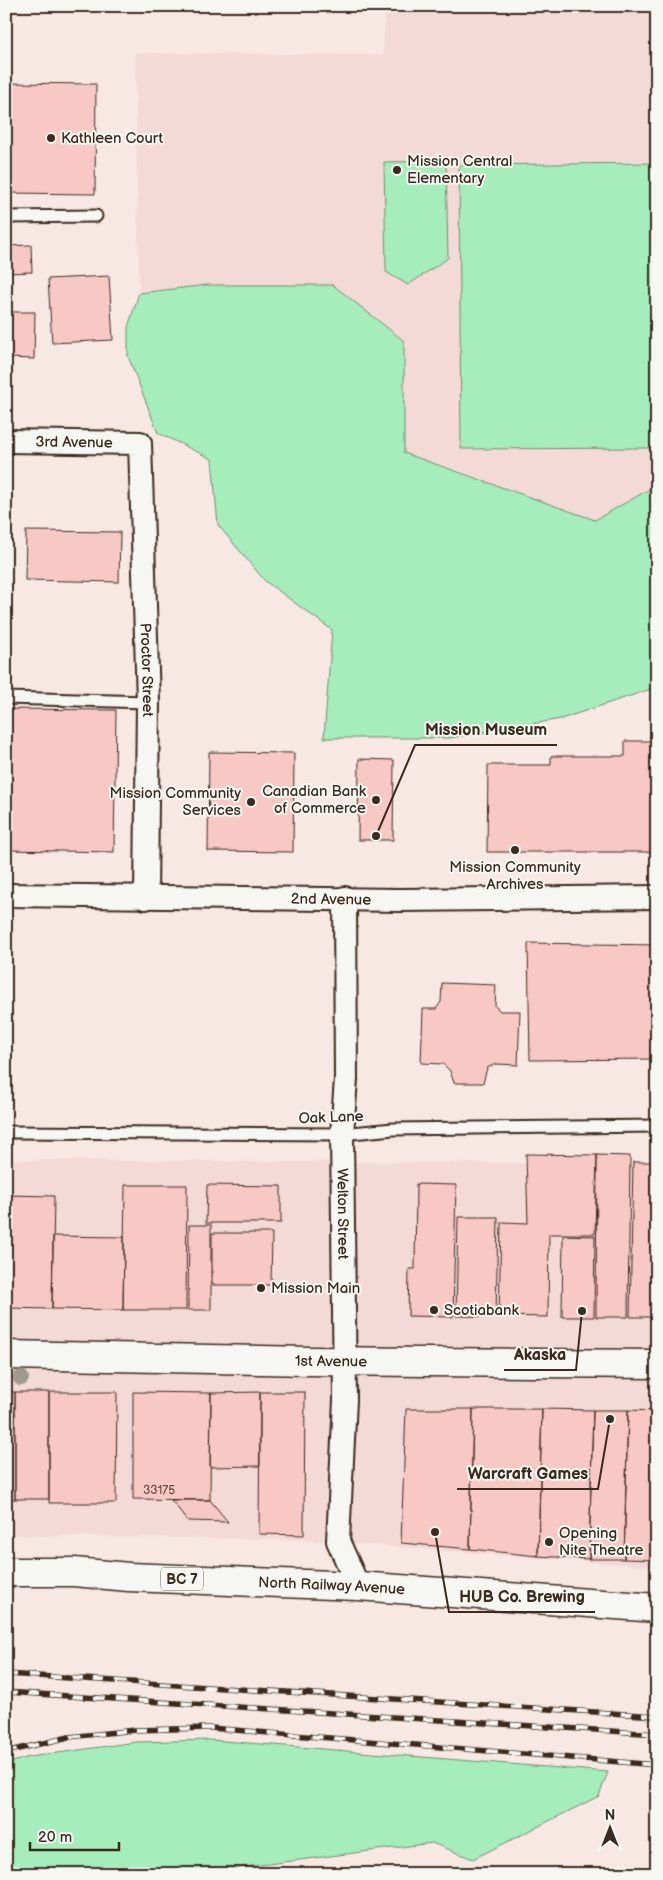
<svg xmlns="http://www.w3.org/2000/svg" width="663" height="1880" font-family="'Balsamiq Sans',sans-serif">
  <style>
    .built { fill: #f3dad6 }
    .green { fill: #a5edbb; stroke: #708c6c }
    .building { fill: #f8c8c4; stroke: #3b2a1e }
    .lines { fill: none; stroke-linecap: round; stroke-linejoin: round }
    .service-casing { stroke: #3b2a1e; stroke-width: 15 }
    .minor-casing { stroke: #3b2a1e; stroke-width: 26 }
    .primary-casing { stroke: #3b2a1e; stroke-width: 31 }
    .service { stroke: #f6f6f2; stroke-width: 11 }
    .minor { stroke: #f6f6f2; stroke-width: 22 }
    .primary { stroke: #f6f6f2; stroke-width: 28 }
    .rail-casing { stroke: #3b2a1e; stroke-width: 5.5 }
    .rail { stroke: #f6f6f2; stroke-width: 4; stroke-dasharray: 11; stroke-linecap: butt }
    .tree { fill: #9e9a8d }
    .poi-dot { fill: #3b2a1e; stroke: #f6f6f2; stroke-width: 2 }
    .labels { text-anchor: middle; stroke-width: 4; stroke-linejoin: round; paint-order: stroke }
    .number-label { font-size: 12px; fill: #6a5248 }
    .shield { fill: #f6f6f2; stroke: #73675e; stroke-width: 1 }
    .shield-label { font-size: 14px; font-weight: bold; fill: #3b2a1e }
    .poi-label { font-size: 15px; fill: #3b2a1e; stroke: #f6f6f2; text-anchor: start }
    .street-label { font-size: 15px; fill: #3b2a1e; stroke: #f6f6f2 }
    .leader { fill: none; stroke: #3b2a1e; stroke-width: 2 }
    .callout-dot { fill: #3b2a1e; stroke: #f6f6f2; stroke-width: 2 }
    .callout-label { font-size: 16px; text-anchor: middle; font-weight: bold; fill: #3b2a1e; stroke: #f6f6f2; stroke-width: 4; stroke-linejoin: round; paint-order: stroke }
  </style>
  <rect width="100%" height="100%" fill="#f7e8e4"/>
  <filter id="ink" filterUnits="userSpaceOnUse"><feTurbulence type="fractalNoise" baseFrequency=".02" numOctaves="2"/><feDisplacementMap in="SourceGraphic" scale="10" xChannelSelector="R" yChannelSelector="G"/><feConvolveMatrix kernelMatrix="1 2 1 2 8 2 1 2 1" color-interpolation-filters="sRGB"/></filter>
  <g filter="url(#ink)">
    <path class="built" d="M385,6h272v479l-62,35 -191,-68v-111l-197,-56 -68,8 -4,-240 248,2z
      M6,1160l651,4v403l-355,-27 -296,-5z"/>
    <path class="green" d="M446,161l2,97 -40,27 -22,-13 -2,-110z
      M657,163v285l-196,1 -2,-284z
      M207,285h126l71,56v112l191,67 62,-35v202l-96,32 -111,19h-126l8,-108 -67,-49 -47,-56 -6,-66 -54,-26 -30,-77v-29l11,-34z
      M211,1740l397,32 -9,24 -126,63 -41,-16 -211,27 -7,4h-208v-110l23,-7 107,-15z"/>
    <path class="building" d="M6,83l90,1 -1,110 -89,-1z
      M31,245l1,27 -26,1v-27z
      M109,276l4,64 -61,3 -4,-64z
      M9,312h26l-1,47 -25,-1 -1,21h-2v-35h3z
      M26,531l94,1 -1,50 -94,-2z
      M6,709l110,1 -2,142 -108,-2z
      M625,741h32v111h-170l1,-87h63v-9h74z
      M209,752l85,1 -1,99 -85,-1z
      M359,759l35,1 -1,80h-35z
      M528,943l129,2v114l-127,1z
      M442,983l54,2 -1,21 5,5h20l-2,54 -22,-1 -9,4 -4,15h-29l-4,-12 -7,-7 -22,-1 2,-54h13l5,-7z
      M526,1154l71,1 -2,79h-46l-1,83 -49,-1 2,-94 27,1z
      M597,1155l33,1 -2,161h-32z
      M633,1162h24v155h-27z
      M416,1184l40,1 -3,132 -45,-1 1,-47h6z
      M125,1185h62l-1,125h-63z
      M207,1185l74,1v37h-75z
      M6,1195l48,1 -2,113 -46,-1z
      M458,1217h40l-2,100 -40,-1z
      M189,1225h22v85h-23z
      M212,1233h60l-1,52h-59z
      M563,1235l32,1 -1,81h-32z
      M53,1236l71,1 -1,73 -71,-1z
      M6,1392h9v107h-9z
      M15,1392h34v107h-34z
      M49,1392h68l-1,111h-67z
      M133,1392l78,1 -1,107 -77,-1z
      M260,1392v74l-50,1 1,-74z
      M260,1392h45l-1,143 -45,-1z
      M406,1409h67l-3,140 -69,-6z
      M473,1409h69l-4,147 -68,-7z
      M542,1409l51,1 -4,149 -51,-3z
      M593,1410h35l-4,149h-35z
      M628,1410l29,1 -1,149 -32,-1z
      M171,1500h39l18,22 -40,-1z"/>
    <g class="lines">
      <defs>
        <path id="service" d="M6,217l90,-1
          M6,698l142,4
          M6,1132l336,2 51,-5 264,-3"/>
        <g id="minor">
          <path id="s1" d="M6,441l134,2 8,259 -2,196"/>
          <path id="s2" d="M6,895l394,5 257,-3"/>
          <path id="s3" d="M345,898l1,181 -4,55 3,266 -7,141 20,45"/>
        </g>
        <g id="primary">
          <path id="s4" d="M6,1355l304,6 347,3"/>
          <path id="s5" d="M6,1572h68l55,5 229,9 299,22"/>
        </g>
      </defs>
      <use href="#service" class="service-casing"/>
      <use href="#minor" class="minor-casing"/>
      <use href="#primary" class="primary-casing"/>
      <use href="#service" class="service"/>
      <use href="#minor" class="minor"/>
      <use href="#primary" class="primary"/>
      <defs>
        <path id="rail" d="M6,1674l651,42
          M6,1692l651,42
          M6,1752l63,-15 66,-7 75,-2 447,37"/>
      </defs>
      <use href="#rail" class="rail-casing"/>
      <use href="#rail" class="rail"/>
    </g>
    <circle class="tree" cx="21" cy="1378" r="8"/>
  </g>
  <g class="poi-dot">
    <circle cx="51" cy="138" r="5"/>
    <circle cx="397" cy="170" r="5"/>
    <circle cx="376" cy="800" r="5"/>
    <circle cx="251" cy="802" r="5"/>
    <circle cx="515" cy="850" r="5"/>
    <circle cx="261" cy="1288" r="5"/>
    <circle cx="434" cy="1310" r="5"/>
    <circle cx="549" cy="1542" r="5"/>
  </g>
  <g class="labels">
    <g class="number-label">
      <text x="159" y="1494">33175</text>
    </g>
    <rect class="shield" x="161" y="1567.5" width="42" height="23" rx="4"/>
    <g class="shield-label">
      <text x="182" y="1584">BC 7</text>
    </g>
    <g class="poi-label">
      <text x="61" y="143">Kathleen Court</text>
      <text x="407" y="166">Mission Central<tspan x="407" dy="17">Elementary</tspan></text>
      <text x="366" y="796" text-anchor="end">Canadian Bank<tspan x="366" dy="17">of Commerce</tspan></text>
      <text x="241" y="798" text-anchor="end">Mission Community<tspan x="241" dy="17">Services</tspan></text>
      <text x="515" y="872" text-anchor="middle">Mission Community<tspan x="515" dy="17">Archives</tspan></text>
      <text x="271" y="1293">Mission Main</text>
      <text x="444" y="1315">Scotiabank</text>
      <text x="559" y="1538">Opening<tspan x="559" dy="17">Nite Theatre</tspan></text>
    </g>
    <g class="street-label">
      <text dy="5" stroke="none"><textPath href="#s1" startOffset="68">3rd Avenue</textPath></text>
      <text dy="5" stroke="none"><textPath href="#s1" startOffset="361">Proctor Street</textPath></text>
      <text dy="5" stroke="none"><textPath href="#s2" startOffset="325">2nd Avenue</textPath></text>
      <text transform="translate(331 1117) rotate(-2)" y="5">Oak Lane</text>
      <text dy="5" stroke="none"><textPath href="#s3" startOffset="316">Welton Street</textPath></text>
      <text dy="5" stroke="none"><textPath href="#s4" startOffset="325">1st Avenue</textPath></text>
      <text dy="5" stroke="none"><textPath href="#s5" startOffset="326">North Railway Avenue</textPath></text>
    </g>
  </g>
  <path class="leader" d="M376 836L415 745H557M582 1311L576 1370H504M610 1419L598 1489H457M435 1532L449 1612H595"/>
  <g class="callout-dot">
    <circle cx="376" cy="836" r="5"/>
    <circle cx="582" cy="1311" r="5"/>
    <circle cx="610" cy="1419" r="5"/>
    <circle cx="435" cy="1532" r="5"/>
  </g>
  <g class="callout-label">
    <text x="486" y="735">Mission Museum</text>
    <text x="540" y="1360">Akaska</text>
    <text x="528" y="1479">Warcraft Games</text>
    <text x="522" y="1602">HUB Co. Brewing</text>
  </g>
  <rect width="663" height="1880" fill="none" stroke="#f6f6f2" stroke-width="25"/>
  <rect x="12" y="12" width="638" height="1855" fill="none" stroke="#3b2a1e" stroke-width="2" filter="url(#ink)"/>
  <g transform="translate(610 1828)" stroke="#f6f6f2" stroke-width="4" paint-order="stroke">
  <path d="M0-4L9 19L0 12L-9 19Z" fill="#3b2a1e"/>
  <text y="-8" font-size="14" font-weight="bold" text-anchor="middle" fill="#3b2a1e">N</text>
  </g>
  <path d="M30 1842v8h89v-8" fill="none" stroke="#3b2a1e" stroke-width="2.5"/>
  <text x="38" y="1842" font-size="15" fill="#3b2a1e" stroke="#f6f6f2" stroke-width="4" paint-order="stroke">20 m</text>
</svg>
